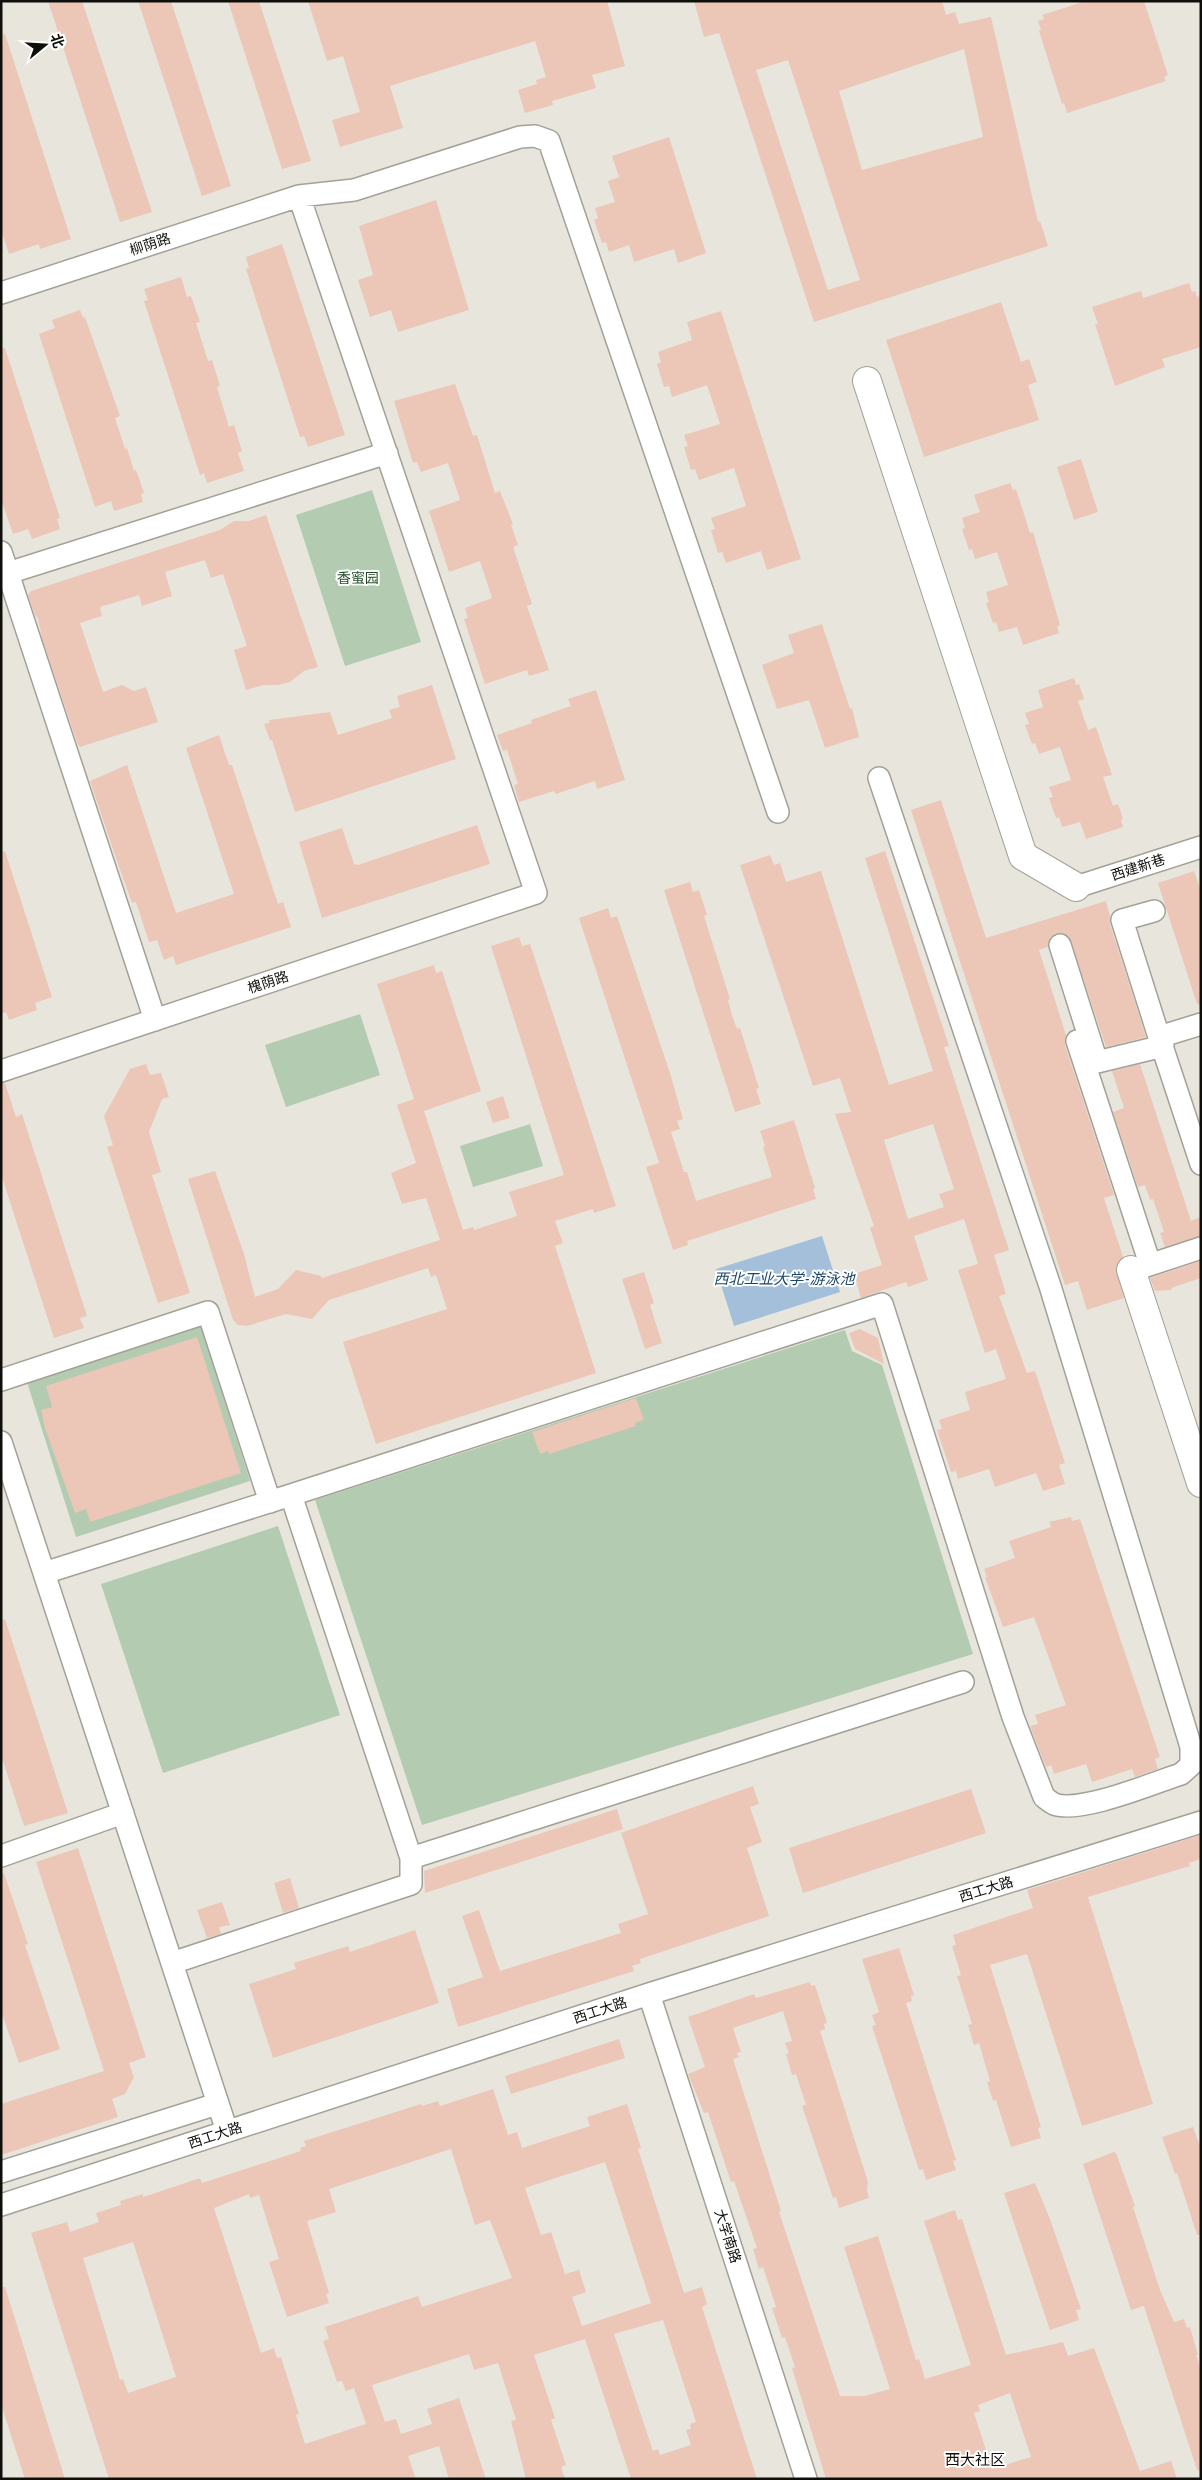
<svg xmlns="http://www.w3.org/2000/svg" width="1202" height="2480" font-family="Overpass,'Noto Sans SC',sans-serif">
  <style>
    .green { fill: #b2cbb1 }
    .water { fill: #a3bfda }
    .building { fill: #ecc6b7; fill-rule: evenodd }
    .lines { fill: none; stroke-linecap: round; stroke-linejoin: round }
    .minor-casing { stroke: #a3a197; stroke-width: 24 }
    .major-casing { stroke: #a3a197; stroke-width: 30 }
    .minor { stroke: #fff; stroke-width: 21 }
    .major { stroke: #fff; stroke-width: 28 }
    .labels { text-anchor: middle; stroke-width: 4; stroke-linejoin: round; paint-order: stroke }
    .street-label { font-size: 14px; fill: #0e0e0a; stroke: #fff }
    .park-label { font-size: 14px; fill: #254e27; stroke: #fff }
    .water-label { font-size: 15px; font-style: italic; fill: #1a466a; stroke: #fff }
    .neighbourhood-label { font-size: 15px; fill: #0e0e0a; stroke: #fff }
  </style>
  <rect width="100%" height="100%" fill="#e8e6dc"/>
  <path class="green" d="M372,490l49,152 -76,24 -49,-151z
    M360,1014l20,61 -94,32 -21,-62z
    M530,1124l13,42 -70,21 -13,-41z
    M200,1323l50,158 -174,56 -50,-158z
    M845,1330l7,21 30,14 91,289 -551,171 -107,-325z
    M278,1526l62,189 -177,58 -62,-189z"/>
  <path class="water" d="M822,1236l18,56 -106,34 -18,-57z"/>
  <path class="building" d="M48,1h34l70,211 -32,10z
    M138,1h33l60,185 -29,10z
    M228,1h31l52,160 -29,8z
    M308,1h299l18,65 -33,9 4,13 -44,13 1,4 -28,8 -7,-23 19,-6 -1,-4 10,-3 -11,-36 -145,45 13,42 -63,19 -8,-27 28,-8 -17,-56 -16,5z
    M694,1h248l4,14 9,-3 4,12 32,-7 47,205 2,-1 8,25 -234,76 -95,-289 -15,4zM964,49l19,88 -121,33 -23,-79zM788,60l72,220 -32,10 -72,-220z
    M1086,1h58l24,74 -4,2 2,4 -99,32 -3,-10 -2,1 -23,-73 2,-1 -3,-9 6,-2 -2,-4z
    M5,34l66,205 -31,10 -1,-5 -30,10 -8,-24v-195z
    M669,137l37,116 -28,10 -4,-14 -40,13 -5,-17 -20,7 -3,-10 -4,1 -8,-23 4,-2 -3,-10 20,-6 -7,-21 11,-4 -7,-21z
    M436,200l33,110 -71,22 -7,-22 -21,7 -12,-37 15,-5 -14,-49z
    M282,244l63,191 -37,12 -4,-11 -4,1 -54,-168 3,-1 -3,-11z
    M181,277l6,20 4,-1 9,26 -4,1 12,38 4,-1 8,26 -3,1 12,40 5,-2 8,26 -4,2 6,18 -37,12 -3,-10 -4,2 -56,-174 4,-1 -4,-11z
    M1189,283l3,9 3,-1 2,6 4,-2v52l-39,12 3,8 -50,19 -20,-62h3l-6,-17 49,-16 2,7z
    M1001,302l20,60 8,-3 8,23 -9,3 11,35 -115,37 -38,-117z
    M80,310l3,8 2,-1 35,99 -5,2 10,31 2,-1 7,23 2,-1 8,23 -3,1 2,8 -29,9 -3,-10 -16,6 -56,-173 16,-6 -3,-8z
    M721,311l80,248 -34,11 -6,-19 -35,12 -4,-11 -4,1 -7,-23 4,-1 -4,-11 35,-12 -12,-38 -35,12 -4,-11 -4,1 -7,-23 4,-1 -4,-11 36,-11 -13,-39 -35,12 -3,-11 -5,1 -7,-23 4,-2 -3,-10 34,-12 -5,-18z
    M1,348h4l55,170 -3,1 3,10 -28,10 -4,-10 -15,5 -12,-35z
    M455,384l18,52 4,-1 18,58 5,-2 13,33 -2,1 7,20 -5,2 19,57 -5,2 22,64 -20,6 -2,-6 -42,14 -21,-65 4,-1 -3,-10 27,-10 -12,-37 -31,11 -20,-61 31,-11 -12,-37 -27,9 -4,-10 -4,1 -19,-62z
    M1081,459l17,53 -24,8 -17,-53z
    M1010,483l3,7 3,-1 14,44 3,-1 27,93 -3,1 2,7 -36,12 -6,-18 -18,5 -3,-10 -3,1 -7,-20 3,-1 -3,-10 22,-7 -11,-33 -22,7 -3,-10 -3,1 -7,-21 3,-1 -3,-10 18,-6 -6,-17z
    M266,515l52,152 -14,4 -14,11 -12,3h-15l-17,5 -12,-40 13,-4 -24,-72 -12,4 -6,-18 -40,12 7,24 -30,10 -3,-11 -39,12 2,9 -22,7 23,69 19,-7 12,6 12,-4 12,35 -78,25 -2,-2 -36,-107 -4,-20 -3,-3 -7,-20 3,-4 189,-61 14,-9h15z
    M822,624l28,85 2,-1 7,29 -34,11 -16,-48 -32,9 -15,-44 32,-12 -6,-18z
    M1074,678l2,7 3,-1 5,15 -6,2 10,29 8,-3 16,48 -9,2 10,29 5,-2 5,15 -2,1 2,7 -37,12 -6,-17 -18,5 -3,-10 -3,1 -7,-20 4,-1 -4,-10 22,-7 -11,-33 -21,7 -4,-11 -3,1 -7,-19 4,-1 -4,-11 18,-6 -5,-17z
    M432,685l24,74 -161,53 -23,-72h-2l-6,-16 5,-1v-3l61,-8 8,23 54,-17 -3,-8 11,-3 -3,-11z
    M596,690l29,90 -28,9 -2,-8 -39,13 -2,-3 -35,11 -5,-17 4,-1 -11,-34 -4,1 -6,-16 35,-12 -1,-3 40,-14 -3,-7z
    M219,735l10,30h3l46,139 5,-2 8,25 -115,38 -3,-9 -9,4 -7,-20 -8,2 -13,-40 -4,1 -15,-42 -27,-80 37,-16 49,148 58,-19 -48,-146z
    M941,800l45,138 120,-37 4,15v8l36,113 -40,10 -37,-111 -7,-3h-6l-6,4 -2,10 -9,3 27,85 -1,10 49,150 -10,3 19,59 -7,10 8,31 -37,12 -9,-29 -13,4 -154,-475z
    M477,825l13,39 -168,54 -23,-76 43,-14 12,36 4,1z
    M5,851l47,146 -17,6 2,7 -28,10 -3,-8 -5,2v-162z
    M885,851l64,195 -5,1 65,203 -15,5 12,39 -7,2 28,77 8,-2 30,92 -6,2 6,19 -22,7 -7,-18 -41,14 -6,-18 -31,10 -2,-8 -5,1 -14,-42 5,-1 -3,-9 31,-10 -5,-18 41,-13 -10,-30 -11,4 -27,-83 20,-6 -14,-45 -50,17 14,44 -20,7 -2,-5 -45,16 -7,-24 28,-9 -12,-37 4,-2 -39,-112 16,-2 -11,-34 -27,8 -73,-221 30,-10 4,10 6,-2 6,19 35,-11 68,214 44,-14 -68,-213zM933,1124l21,65 -15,5 5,13 -36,12 -24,-79z
    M1194,871l7,20v113h-4l-39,-121z
    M690,882l3,10 6,-2 8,25 -3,1 26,83 -2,1 4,15 5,14 3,-1 19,60 -3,1 5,15 -26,8 -71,-222z
    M608,908l3,10 6,-2 53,157 13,46 -6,2 3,8 -9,3 13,40h3l9,29 76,-24 -9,-30 2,-1 -5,-15 34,-11 21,68 -2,1 3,10 -129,42 1,4 -15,5 -27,-83 13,-4 -80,-245z
    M519,937l3,9 8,-2 86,262 -22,7 -1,-4 -38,12 8,22 -8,3 41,127 -220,71 -33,-102 104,-33 -11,-34 -5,2 -3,-9 -99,32 -17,19 -26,-5 -39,12 -9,-1 -5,-5 -45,-141 27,-8 29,83 11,43 23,-8 18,-19 25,6 1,2 118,-38 -14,-42 -24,6 -11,-31 25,-10 -19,-58 17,-6 -37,-115 57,-19 2,8 6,-2 39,120 -57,20 33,101 6,18 10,-3 1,3 43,-14 -8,-24 55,-17 -73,-229z
    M146,1064l4,11 11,-2 8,24 -7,2 -13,33 12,40 -9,3 38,118 -32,10 -51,-156 6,-2 -9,-29 26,-47z
    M1140,1064l51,157 10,-4v19l-36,11 -5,-14 4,-1 -11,-33 -3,1 -5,-15 -7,2 -25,-75 11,-4 -12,-37z
    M1,1083h4l11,34 6,-3 65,202 -7,2 4,10 -30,10 -53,-164z
    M503,1096l7,22 -17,5 -7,-21z
    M1201,1261v17l-30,10 1,2 -17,1 -5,-13z
    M644,1272l10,31 -4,2 12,38 -17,6 -23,-70z
    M860,1329l18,9 6,26 -29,-15 -6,-16z
    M197,1337l44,136 -151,49 -4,-13 -11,4 -30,-85 -4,-18 11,-3 -6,-21z
    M636,1398l8,22 -9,3 1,3 -87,28 -1,-3 -8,3 -8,-22z
    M1071,1517l1,4 8,-2 80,238 -5,2 3,10 -23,8 -3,-8 -40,13 -6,-18 -32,10 -3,-9 -5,2 -16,-41 8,-2 -3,-9 31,-10 -32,-88 -31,10 -18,-50h2l-3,-8 31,-11 -6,-17 42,-14 -2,-5z
    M5,1619l63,194 -44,13 -23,-71v-135z
    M753,1786l6,18 -9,3 12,35 -15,6 22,68 -129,43 1,4 -9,3 2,5 -176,56 -11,-38 36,-12 -21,-61 17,-6 21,61 121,-38 -3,-9 30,-10 -27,-81z
    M971,1789l15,44 -183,60 -14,-45z
    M617,1809l6,20 -198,64 -1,-22z
    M1201,1835v24l-12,4 1,3 -102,31 65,207 -71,22 -55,-172 -37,11 51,162 -3,1 3,10 -30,9 -15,-47 -3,1 -6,-19 3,-1 -11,-38 -5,2 -6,-20 4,-1 -15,-48 4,-1 -9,-29 4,-1 -3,-10 80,-27 -6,-18z
    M78,1848l68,209 -17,6 5,14 -9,17 -13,5 6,18 -117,38v-51l103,-33 -68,-209z
    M1,1873h3l24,71 -3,1 35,104 -41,14 -18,-52z
    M290,1878l9,30 -16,5 -9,-30z
    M222,1902l8,23 -11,2 2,7 -14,4 -10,-28z
    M415,1930l24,73 -166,55 -24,-74 47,-15 -2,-6 54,-17 2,6z
    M899,1948l15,47 -3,1 1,5 -6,2 50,157 -3,1 3,9 -30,10 -3,-11 -4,1 -47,-144 4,-1 -4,-10 7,-3 -17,-53z
    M810,1982l1,4 4,-1 12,38 -3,1 1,5 -5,2 48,151 -1,8 2,8 -30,10 -3,-11 -3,1 -31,-92 4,-1 -10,-31 -4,1 -6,-21 3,-1 -4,-10 7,-2 -9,-30 -50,17 8,24 -4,1 2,4 -6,2 48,152 -2,1 61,184h25l25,-7 -46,-142 34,-11 38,124 3,-1 6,20 46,-14 -47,-144 31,-11 3,10 4,-1 44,136 57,-13 5,14 26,-8 46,123 31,-10 6,18h-351l-34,-111 3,-1 -10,-30 -3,1 -10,-30 4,-1 -13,-40 -4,2 -6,-20 4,-1 -23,-67 -3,1 -23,-70 -4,1 -16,-39 17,-7 -17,-50 66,-23 2,4zM1010,2393l21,64 -39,12 -18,-56 6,-2 -2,-6z
    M619,2039l6,19 -114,36 -6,-18z
    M493,2089l15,46 9,-3 5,16 68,-22 -3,-9 40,-13 14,44 -3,1 46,144 18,-6 5,17 -5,3 55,172h-126l-46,-140 -51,16 21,63 -4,2 15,45 -5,2 4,12h-39l-15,-58 5,-1 -18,-57 -24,7 -5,-16 -97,31 13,37 11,-3 5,15 31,-10 -5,-15 32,-11 27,81h-37l-10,-33 -31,10 8,23h-307l-78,-246 36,-11 3,10 29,-10 -3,-9 25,-8 -1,-4 23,-7v3l57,-19 2,5 99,-32 -1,-3 6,-2 -2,-5 117,-37 1,2 16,-5 2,5zM451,2149l24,76 15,-5 22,58 -90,29 -4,-11 -93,31 4,12 -6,2 14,41 5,-1 4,10 8,-3 12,36 -61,20 -9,-29 3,-1 -18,-57 -4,1 -3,-10 -13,5 -47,-145 35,-14 1,4 9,-3 20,64 -10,3 18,55 42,-14 -3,-9 3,-1 -22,-72 29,-9 -7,-23zM605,2162l46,141 -69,23 -10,-29 14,-5 -7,-22 -14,4 -14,-42 -10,3 -16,-47zM133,2242l43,135 -48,16 -5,-14 -3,1 -37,-122zM663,2320l33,102 -6,2 1,5 -5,1 5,15 -31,10 -2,-6 -5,2 -39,-117z
    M1193,2127l8,22v86h-4l-20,-62 -2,1 -13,-37z
    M1114,2152l2,1 19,53 -2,1 27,83 14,32 10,-3 3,9 3,-1 8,28h-2l5,16v99h-4l-53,-164 -13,4 -48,-146z
    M1035,2183l15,36 31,90 -5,1 3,10 -29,10 -46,-137z
    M1,2287h4l60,192h-40l-24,-75z"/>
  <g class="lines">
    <defs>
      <path id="minor" d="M1,293l298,-97 55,-6 166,-53 15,-1 14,5 229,671
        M1,552l154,468
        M8,573l379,-120
        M1076,887l125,-40
        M1154,911l-32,9 37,117
        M1060,945l37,117 66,-16
        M1201,1024l-42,13 42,127
        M1077,1041l73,223
        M1,1071l535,-178 -237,-697
        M1137,1269l64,-21
        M1,1380l207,-68 62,190
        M1,1442l226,689
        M291,1495l120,363
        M44,1573l247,-78 591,-191 131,413 31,80c3,2 6,5 10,7 26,10 99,-21 127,-30l10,-9v-18l-141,-461 -171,-508
        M1,1856l122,-43
        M172,1963l239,-79v-26l552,-176
        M649,1994l157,485
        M1,2172l216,-68
        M1,2205l648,-211 552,-172"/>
      <path id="major" d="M867,381l156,475 53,31
        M1131,1270l70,213"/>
    </defs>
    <use href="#minor" class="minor-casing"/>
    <use href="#major" class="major-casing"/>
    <use href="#minor" class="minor"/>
    <use href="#major" class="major"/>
  </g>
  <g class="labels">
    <g class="street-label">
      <text transform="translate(150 244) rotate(-18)" y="5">柳荫路</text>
      <text transform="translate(1138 867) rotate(-18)" y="5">西建新巷</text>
      <text transform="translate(268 982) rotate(-18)" y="5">槐荫路</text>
      <text transform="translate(986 1889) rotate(-17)" y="5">西工大路</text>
      <text transform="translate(600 2010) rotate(-18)" y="5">西工大路</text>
      <text transform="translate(215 2135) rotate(-18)" y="5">西工大路</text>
      <text transform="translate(728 2236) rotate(72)" y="5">大学南路</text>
    </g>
    <g class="park-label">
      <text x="358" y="583">香蜜园</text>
    </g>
    <g class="water-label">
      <text x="784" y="1284">西北工业大学-游泳池</text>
    </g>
    <g class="neighbourhood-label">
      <text x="975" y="2465">西大社区</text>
    </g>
  </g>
  <rect width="1202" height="2480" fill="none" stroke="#0e0e0a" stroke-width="5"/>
  <g transform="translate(45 45) rotate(72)" stroke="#ffffff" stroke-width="4" paint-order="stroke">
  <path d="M0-4L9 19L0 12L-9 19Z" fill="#0e0e0a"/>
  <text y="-8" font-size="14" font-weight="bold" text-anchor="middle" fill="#0e0e0a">北</text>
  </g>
</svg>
